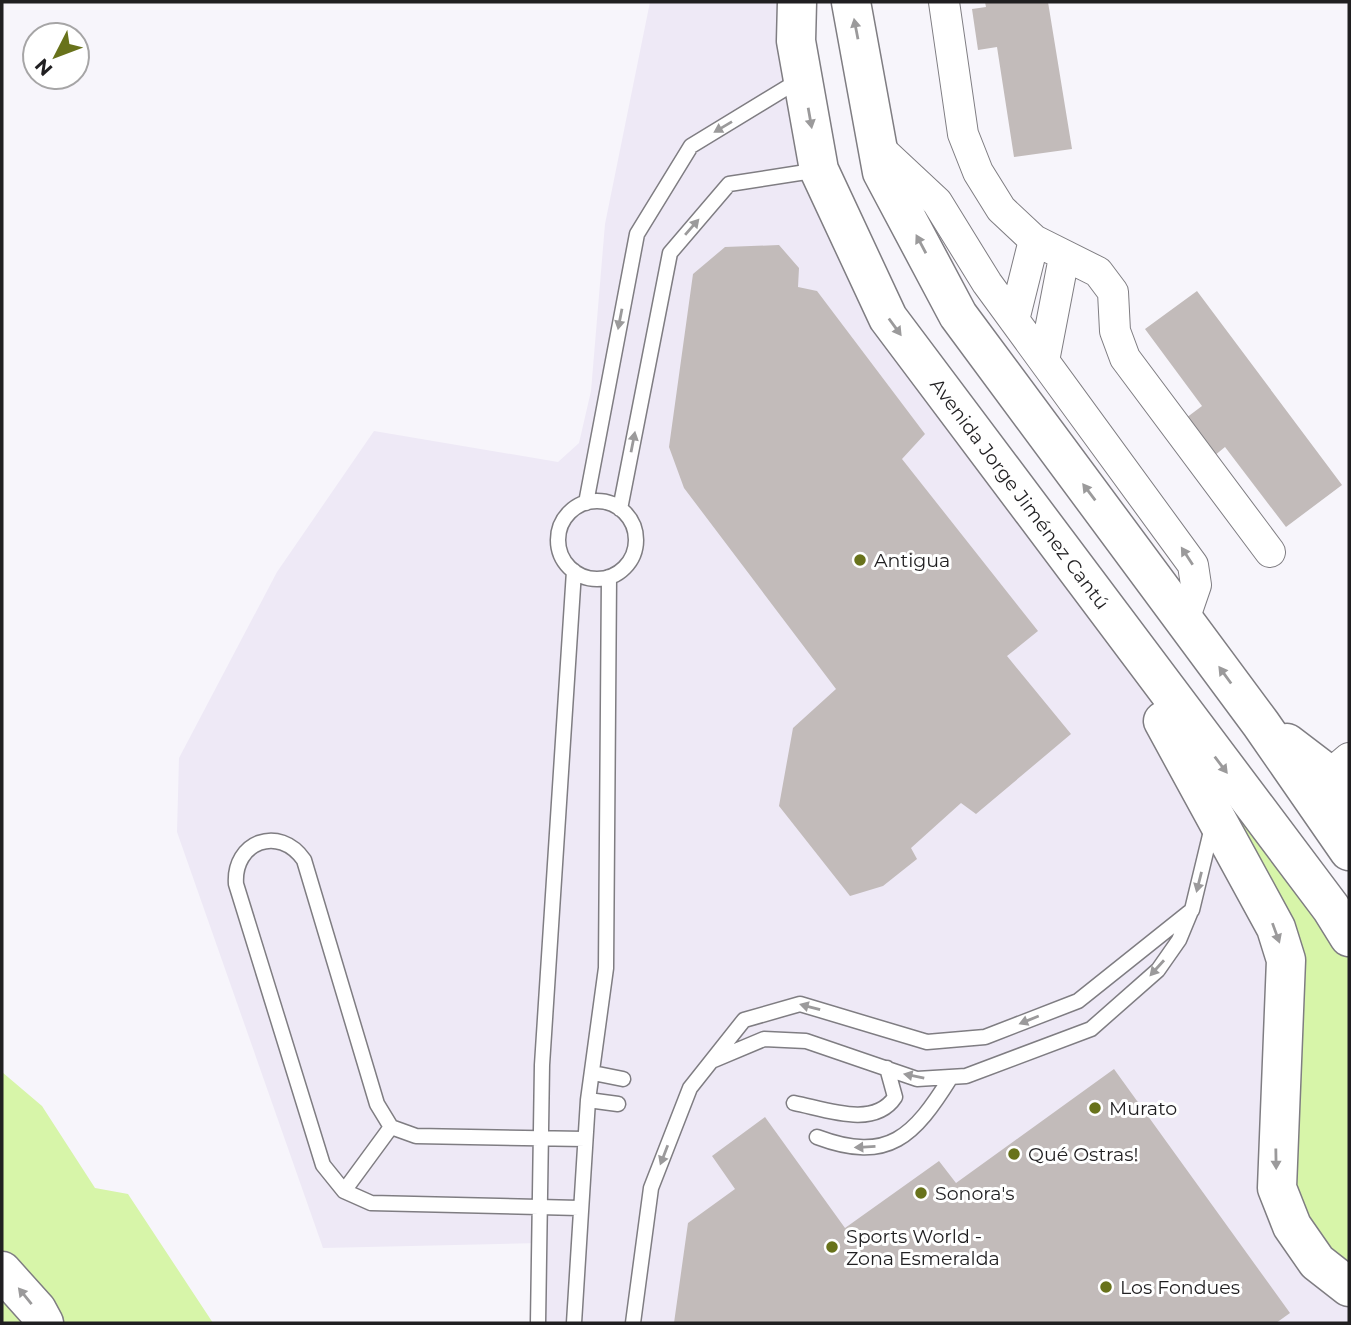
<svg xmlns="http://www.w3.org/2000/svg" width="1351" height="1325" font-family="Montserrat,sans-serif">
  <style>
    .built { fill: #eee9f6 }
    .green { fill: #d7f5a9 }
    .building { fill: #c2bbba }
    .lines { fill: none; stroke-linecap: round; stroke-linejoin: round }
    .lane-casing { stroke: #7f7d82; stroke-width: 17 }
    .street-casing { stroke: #7f7d82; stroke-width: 32 }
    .secondary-casing { stroke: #7f7d82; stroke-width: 41 }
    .lane { stroke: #fff; stroke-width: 14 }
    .street { stroke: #fff; stroke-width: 30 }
    .secondary { stroke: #fff; stroke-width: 38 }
    .oneway { fill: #9b9a9b }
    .poi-dot { fill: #68721b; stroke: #fff; stroke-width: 2.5 }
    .labels { text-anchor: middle; stroke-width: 6; stroke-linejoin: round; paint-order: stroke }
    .street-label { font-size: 19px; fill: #201f21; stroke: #fff }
    .poi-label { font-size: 19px; fill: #201f21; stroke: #fff; text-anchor: start }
  </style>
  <rect width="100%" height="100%" fill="#f7f5fb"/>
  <path class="built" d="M650,2h127l19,39 92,277 204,275 162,294 95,400v36h-811l1,-80 -216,5 -146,-416 2,-74 98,-186 97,-141 184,31 21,-19 12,-52 14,-167z"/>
  <path class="green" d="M1092,593l257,344v350l-57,-61 -6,-266 -32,-73z
    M2,1072l40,34 53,82 33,6 85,129h-211z"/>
  <path class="building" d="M985,2h63l24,147 -58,8 -17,-110 -19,3 -6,-41 14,-2z
    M779,245l20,23 -1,19 19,4 108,143 -23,25 136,172 -31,25 64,78 -95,80 -15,-11 -50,45 6,11 -34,27 -33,10 -71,-90 14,-78 43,-39 -152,-201 -15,-41 24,-173 32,-27z
    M1197,291l145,194 -56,42 -61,-80 -11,9 -28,-38 16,-12 -57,-77z
    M1114,1069l176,244 -14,10h-602l14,-100 47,-34 -23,-33 53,-39 80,111 94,-67 17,22z"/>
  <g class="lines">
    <defs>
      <path id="lane" d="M558 540a39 39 0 1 1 78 0a39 39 0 1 1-78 0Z
        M586,503l51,-269 54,-88 110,-67
        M620,509l50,-256 59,-69 90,-14
        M714,1060l50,-21 42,2 111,38 49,-3 125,-47 67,-59 21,-30 12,-29
        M593,1073l30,6
        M588,1100l30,4
        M794,1103c31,6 80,26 101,-6l-8,-29
        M817,1137c72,27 97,-1 134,-60
        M344,1191l47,-64
        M579,1208l-208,-5 -27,-12 -21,-26 -87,-281c-3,-42 43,-60 68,-24l73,244 14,23 25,9 169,3
        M538,1323l4,-258 32,-494
        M574,1323l14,-223 18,-132 3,-391
        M633,1323l18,-135 39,-100 54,-68 56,-16 127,38 58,-5 93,-36 114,-91 20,-83"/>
      <path id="street" d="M944,2l19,132 15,38 23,37 33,31 64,32 15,20 2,39 10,27 145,194
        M877,146l60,56 50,81 206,282 3,20 -12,35
        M1014,320l20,-80
        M1044,361l20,-104
        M1329,775l20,-17"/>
      <g id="secondary">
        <path id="s1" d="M797,2l-1,39 23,129 69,148 443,590 18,29"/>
        <path d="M851,2l31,170 76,143 303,409 88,127"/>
        <path d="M1163,721l113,207 10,32 -9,228 15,38 25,36 32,25"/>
        <path d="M1287,743l42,32 20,26"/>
        <path d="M2,1271l35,39 7,13"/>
      </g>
    </defs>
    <use href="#lane" class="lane-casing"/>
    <use href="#street" class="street-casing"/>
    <use href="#secondary" class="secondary-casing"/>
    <use href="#lane" class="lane"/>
    <use href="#street" class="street"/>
    <use href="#secondary" class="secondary"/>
  </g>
  <defs><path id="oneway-solid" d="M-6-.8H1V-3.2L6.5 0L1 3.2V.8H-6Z" transform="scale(1.75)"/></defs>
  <g class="oneway">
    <use href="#oneway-solid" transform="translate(856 29) rotate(-101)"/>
    <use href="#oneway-solid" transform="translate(810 118) rotate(80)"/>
    <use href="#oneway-solid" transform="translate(723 127) rotate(149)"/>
    <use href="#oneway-solid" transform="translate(692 227) rotate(-49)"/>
    <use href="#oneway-solid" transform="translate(921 244) rotate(-118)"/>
    <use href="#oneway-solid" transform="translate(620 319) rotate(101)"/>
    <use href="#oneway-solid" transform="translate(895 327) rotate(54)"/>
    <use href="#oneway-solid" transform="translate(633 442) rotate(-79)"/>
    <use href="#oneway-solid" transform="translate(1089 492) rotate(-127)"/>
    <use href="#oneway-solid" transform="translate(1187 556) rotate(-123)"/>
    <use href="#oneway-solid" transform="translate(1225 675) rotate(-126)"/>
    <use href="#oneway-solid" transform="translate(1221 765) rotate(53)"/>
    <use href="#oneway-solid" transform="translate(1199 882) rotate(104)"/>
    <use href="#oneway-solid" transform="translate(1276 933) rotate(70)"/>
    <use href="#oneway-solid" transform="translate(1157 968) rotate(132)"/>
    <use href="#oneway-solid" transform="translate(810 1007) rotate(-165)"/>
    <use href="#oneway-solid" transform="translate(1029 1020) rotate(158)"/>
    <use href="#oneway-solid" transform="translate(914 1076) rotate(-168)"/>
    <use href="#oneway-solid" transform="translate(865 1147) rotate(177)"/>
    <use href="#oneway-solid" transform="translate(664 1155) rotate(111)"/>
    <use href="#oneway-solid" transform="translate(1276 1159) rotate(89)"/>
    <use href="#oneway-solid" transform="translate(25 1296) rotate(-129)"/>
  </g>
  <g class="poi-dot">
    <circle cx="860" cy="560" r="7"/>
    <circle cx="1095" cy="1108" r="7"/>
    <circle cx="1014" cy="1154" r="7"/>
    <circle cx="921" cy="1193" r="7"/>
    <circle cx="832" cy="1247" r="7"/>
    <circle cx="1106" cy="1287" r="7"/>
  </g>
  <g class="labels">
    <g class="street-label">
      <text dy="7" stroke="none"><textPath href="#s1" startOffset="553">Avenida Jorge Jiménez Cantú</textPath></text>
    </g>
    <g class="poi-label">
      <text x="874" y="567">Antigua</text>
      <text x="1109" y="1115">Murato</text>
      <text x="1028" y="1161">Qué Ostras!</text>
      <text x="935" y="1200">Sonora's</text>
      <text x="846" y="1243">Sports World -<tspan x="846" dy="22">Zona Esmeralda</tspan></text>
      <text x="1120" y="1294">Los Fondues</text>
    </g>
  </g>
  <rect width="1351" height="1325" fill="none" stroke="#201f21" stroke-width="7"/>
  <g transform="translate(56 56) rotate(228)"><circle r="33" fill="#ffffff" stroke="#a6a5a6" stroke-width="2"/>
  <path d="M0-5L12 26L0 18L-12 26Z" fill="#68721b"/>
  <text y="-10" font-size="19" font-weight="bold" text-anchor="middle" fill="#201f21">N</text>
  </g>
</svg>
